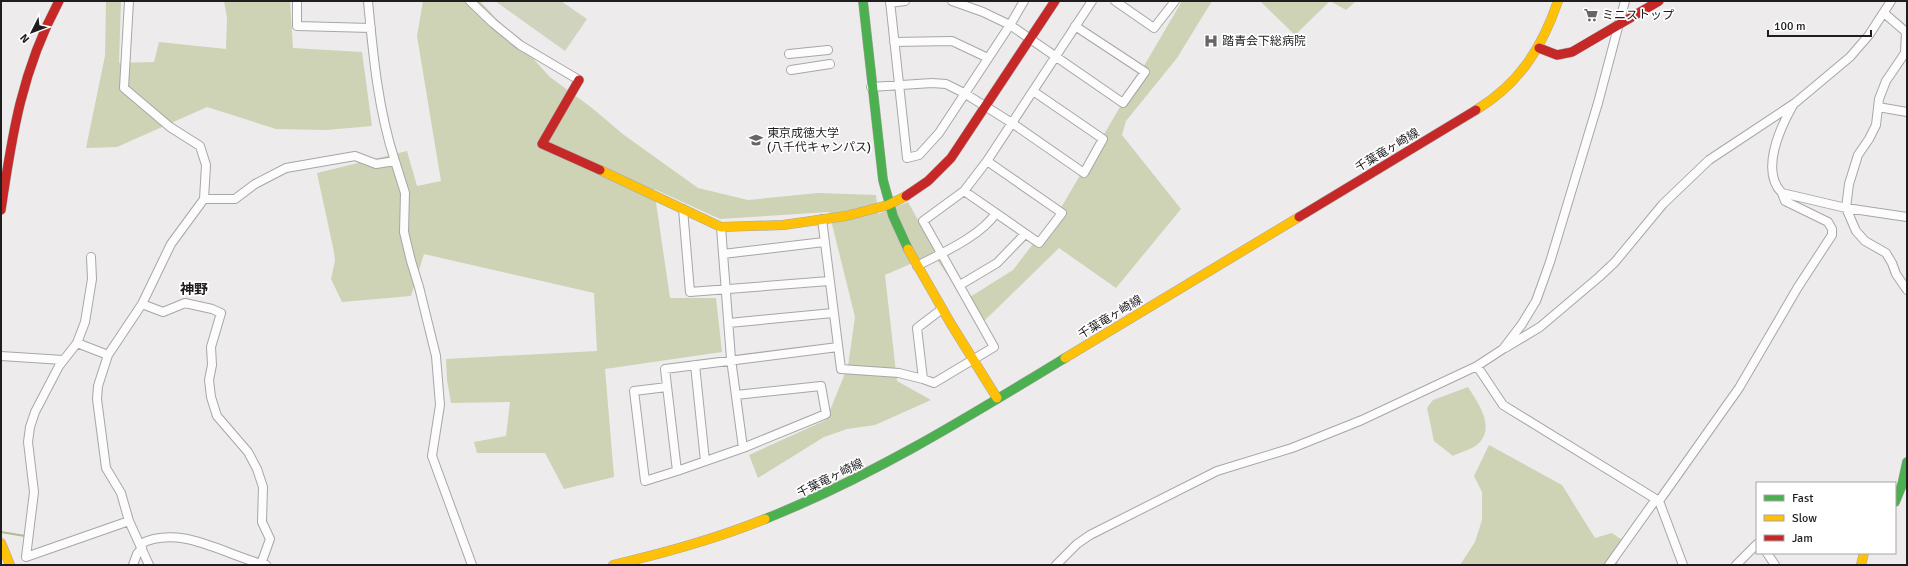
<svg xmlns="http://www.w3.org/2000/svg" width="1908" height="566" font-family="Signika,'Noto Sans JP',sans-serif">
  <style>
    .green { fill: #d0d4bf }
    .forest { fill: #cdd3b4 }
    .lines { fill: none; stroke-linecap: round; stroke-linejoin: round }
    .stream { stroke: #b2bb94; stroke-width: 2 }
    .street-casing { stroke: #a8a6a6; stroke-width: 10 }
    .fast-casing { stroke: #a8a6a6; stroke-width: 10 }
    .slow-casing { stroke: #a8a6a6; stroke-width: 10 }
    .jam-casing { stroke: #a8a6a6; stroke-width: 10 }
    .street { stroke: #fcfcfc; stroke-width: 8 }
    .fast { stroke: #4caf50; stroke-width: 9 }
    .slow { stroke: #ffc107; stroke-width: 9 }
    .jam { stroke: #c62828; stroke-width: 9 }
    .labels { text-anchor: middle; stroke-width: 3.5; stroke-linejoin: round; paint-order: stroke }
    .poi-label { font-size: 12px; fill: #1f1d1e; stroke: #fff; text-anchor: start }
    .street-label { font-size: 12px; fill: #1f1d1e; stroke: #fff }
    .quarter-label { font-size: 14px; font-weight: bold; fill: #1f1d1e; stroke: #fff }
  </style>
  <rect width="100%" height="100%" fill="#eeebec"/>
  <path class="green" d="M495,1h66l26,18 -22,32z"/>
  <path class="forest" d="M106,1h15l-2,62 35,-1 5,-20 67,7 1,-31 -3,-17h66l3,47 69,4 10,74 -46,4 -50,-1 -69,-22 -90,40 -31,1 19,-92z
    M423,1h57l70,76 42,31 32,27 74,53 50,12 70,-7 58,2 2,19 30,-12 24,43 38,52 43,-27 49,-64 120,-205h30l-35,57 -51,63 -4,14 59,74 -65,79 -57,-40 -78,76 -48,-70 -48,21 12,106 34,19 -56,25 -28,4 -23,8 -66,41 -9,-23 77,-35 22,-54 7,-49 -26,-105 -109,7 -66,-30 16,109h46l6,54 -117,17 9,108 -50,12 -19,-36h-68l-3,-11 32,-6 4,-34 -59,1 -4,-23 -1,-21 151,-8 -3,-58 -170,-39 -13,42 -69,6 -11,-23 4,-18 -1,-9 -17,-79 90,-22 10,35 24,-5 -24,-145z
    M1260,1h70l-35,34z
    M1330,1h26l-10,9z
    M1468,387c10,16 28,40 10,57 -5,5 -18,8 -25,12l-19,-15 -7,-33 6,-8z
    M1489,445l73,40 33,53 17,-5 10,7 -7,19 4,6h-159l15,-23 7,-22v-28l-8,-16z"/>
  <g class="lines">
    <path class="stream" d="M1,532l24,4"/>
    <defs>
      <path id="street" d="M129,1l-5,87 46,39 30,19 6,19 -2,34
        M297,1v25l74,2
        M470,1l23,22 27,22 59,35
        M890,1l17,157 12,-3 20,-22 71,-108 14,-24
        M952,1l31,11 27,13 113,78 22,-31 -70,-46
        M1115,1l39,27 21,-27
        M890,3l15,-2
        M1884,13l22,19 -1,21 -19,28 -7,18 -3,26 -7,14 -11,16 -9,29 -3,24 10,23 9,10 21,12 6,10 4,11 11,16
        M894,42l58,-1 36,17
        M789,54l39,-4
        M791,70l39,-6
        M871,87l61,-4 14,1 18,9 48,30 72,50 19,-34 -70,-48
        M1793,105c-13,23 -33,66 -11,88l64,15 61,9
        M1878,107l29,5
        M395,161l10,32 -1,39 7,29 8,26 17,69 4,49 -8,51 40,109
        M964,191l75,52 23,-30 -75,-52
        M683,209l7,83 139,-11
        M822,219l19,150 58,4 24,6
        M721,227l10,132 12,89
        M723,254l101,-12
        M91,257l1,22 -7,43 -8,21 -18,23 -24,46 -5,15 -2,15 6,50 -8,65 103,-36
        M917,266c25,-13 64,-30 79,-53
        M960,285l37,-22 28,-29
        M142,304l21,8 22,-9 27,6 9,4 -10,34 1,18 -3,15 2,17 6,19 31,36 9,17 6,18 -1,35 8,17 -9,25
        M942,309l-25,19 6,51 11,4 60,-36 -71,-126 41,-30 23,-30 105,-160
        M729,323l104,-10
        M77,343l31,12
        M1505,348l35,-21 59,-50 16,-15 48,-58 46,-44 86,-57 55,-46 19,-22 22,-34
        M1,356l62,4
        M695,365l10,96
        M1477,366l26,39 156,96 24,64
        M667,387l-33,4 11,90 32,-10 -12,-102 173,-22
        M677,471l66,-23 83,-34 -5,-28 -85,9
        M1659,501l80,-113 59,-101 34,-52v-6l-4,-7 -43,-21 -3,-8
        M140,544c41,-21 86,12 126,21
        M1767,553l8,12
        M133,565l4,-11 5,-6
        M149,565l-20,-44 -8,-28 -15,-25 -9,-69 1,-13 10,-31 34,-51 29,-60 33,-45h31l20,-15 31,-16 69,-12 21,8 19,-3c-17,-51 -22,-107 -27,-160
        M1056,565l21,-21 13,-9 127,-64 75,-23 70,-28 115,-54 26,-17 19,-25 14,-23 14,-39 48,-159 27,-102
        M1609,565l47,-66
        M1736,565l21,-21"/>
      <path id="fast" d="M863,1l20,179 10,36 15,33
        M1895,502l7,-17 5,-23
        M765,519c106,-42 203,-102 300,-161"/>
      <path id="slow" d="M1476,110c43,-26 66,-62 82,-109
        M600,170l121,57 62,-2 63,-9 42,-11 18,-9
        M908,249l43,75 46,74
        M1065,358l234,-141
        M1,543l9,22
        M613,565c52,-12 103,-26 152,-46
        M1861,565l3,-12"/>
      <path id="jam" d="M1539,48l18,7 15,-3 87,-51
        M579,80l-37,64 58,26
        M906,196l22,-15 23,-23 104,-157
        M1,210c11,-76 21,-140 58,-209
        M1299,217l177,-107"/>
    </defs>
    <use href="#street" class="street-casing"/>
    <use href="#fast" class="fast-casing"/>
    <use href="#slow" class="slow-casing"/>
    <use href="#jam" class="jam-casing"/>
    <use href="#street" class="street"/>
    <use href="#fast" class="fast"/>
    <use href="#slow" class="slow"/>
    <use href="#jam" class="jam"/>
  </g>
  <defs>
    <symbol id="supermarket-bare" viewBox="-9 -9 18 18"><path d="M-6-5.5h2.5l.6 2H6L4.5 2H-2.5L-4.4-4H-6ZM-1.5 3.2a1.3 1.3 0 1 0 .1 0ZM3 3.2a1.3 1.3 0 1 0 .1 0Z" fill="#676566" stroke="#fff" stroke-width="2.5" paint-order="stroke"/></symbol>
    <symbol id="hospital-bare" viewBox="-9 -9 18 18"><path d="M-5-5h3v3.5h4V-5h3V5h-3V1.5h-4V5h-3Z" fill="#676566" stroke="#fff" stroke-width="2.5" paint-order="stroke"/></symbol>
    <symbol id="university-bare" viewBox="-9 -9 18 18"><path d="M0-5L7-2L0 1L-7-2ZM-4 1L0 2.5L4 1V4Q0 6-4 4Z" fill="#676566" stroke="#fff" stroke-width="2.5" paint-order="stroke"/></symbol>
  </defs>
  <g fill-rule="evenodd">
    <use href="#supermarket-bare" x="1581" y="5" width="20" height="20"/>
    <use href="#hospital-bare" x="1201" y="31" width="20" height="20"/>
    <use href="#university-bare" x="746" y="130" width="20" height="20"/>
  </g>
  <g class="labels">
    <g class="poi-label">
      <text x="1602" y="19">ミニストップ</text>
      <text x="1222" y="45">踏青会下総病院</text>
      <text x="767" y="137">東京成徳大学<tspan x="767" dy="14">(八千代キャンパス)</tspan></text>
    </g>
    <g class="street-label">
      <text transform="translate(1387 150) rotate(-31)" y="4">千葉竜ヶ崎線</text>
      <text transform="translate(1110 317) rotate(-31)" y="4">千葉竜ヶ崎線</text>
      <text transform="translate(830 478) rotate(-26)" y="4">千葉竜ヶ崎線</text>
    </g>
    <g class="quarter-label">
      <text x="194" y="294">神野</text>
    </g>
  </g>
  <rect width="1908" height="566" fill="none" stroke="#1f1d1e" stroke-width="4"/>
  <rect x="1756" y="482" width="140" height="72" fill="#ffffff" stroke="#a5a5a5"/>
  <rect x="1764" y="495" width="20" height="6" fill="#4caf50" stroke="#a5a5a5"/>
  <text x="1792" y="502" font-size="12" fill="#1f1d1e">Fast</text>
  <rect x="1764" y="515" width="20" height="6" fill="#ffc107" stroke="#a5a5a5"/>
  <text x="1792" y="522" font-size="12" fill="#1f1d1e">Slow</text>
  <rect x="1764" y="535" width="20" height="6" fill="#c62828" stroke="#a5a5a5"/>
  <text x="1792" y="542" font-size="12" fill="#1f1d1e">Jam</text>
  <g transform="translate(32 32) rotate(228)" stroke="#ffffff" stroke-width="3" paint-order="stroke">
  <path d="M0-3L7 15L0 10L-7 15Z" fill="#1f1d1e"/>
  <text y="-6" font-size="11" font-weight="bold" text-anchor="middle" fill="#1f1d1e">N</text>
  </g>
  <path d="M1768 30v6h103v-6" fill="none" stroke="#1f1d1e" stroke-width="2"/>
  <text x="1774" y="30" font-size="12" fill="#1f1d1e" stroke="#ffffff" stroke-width="3" paint-order="stroke">100 m</text>
</svg>
